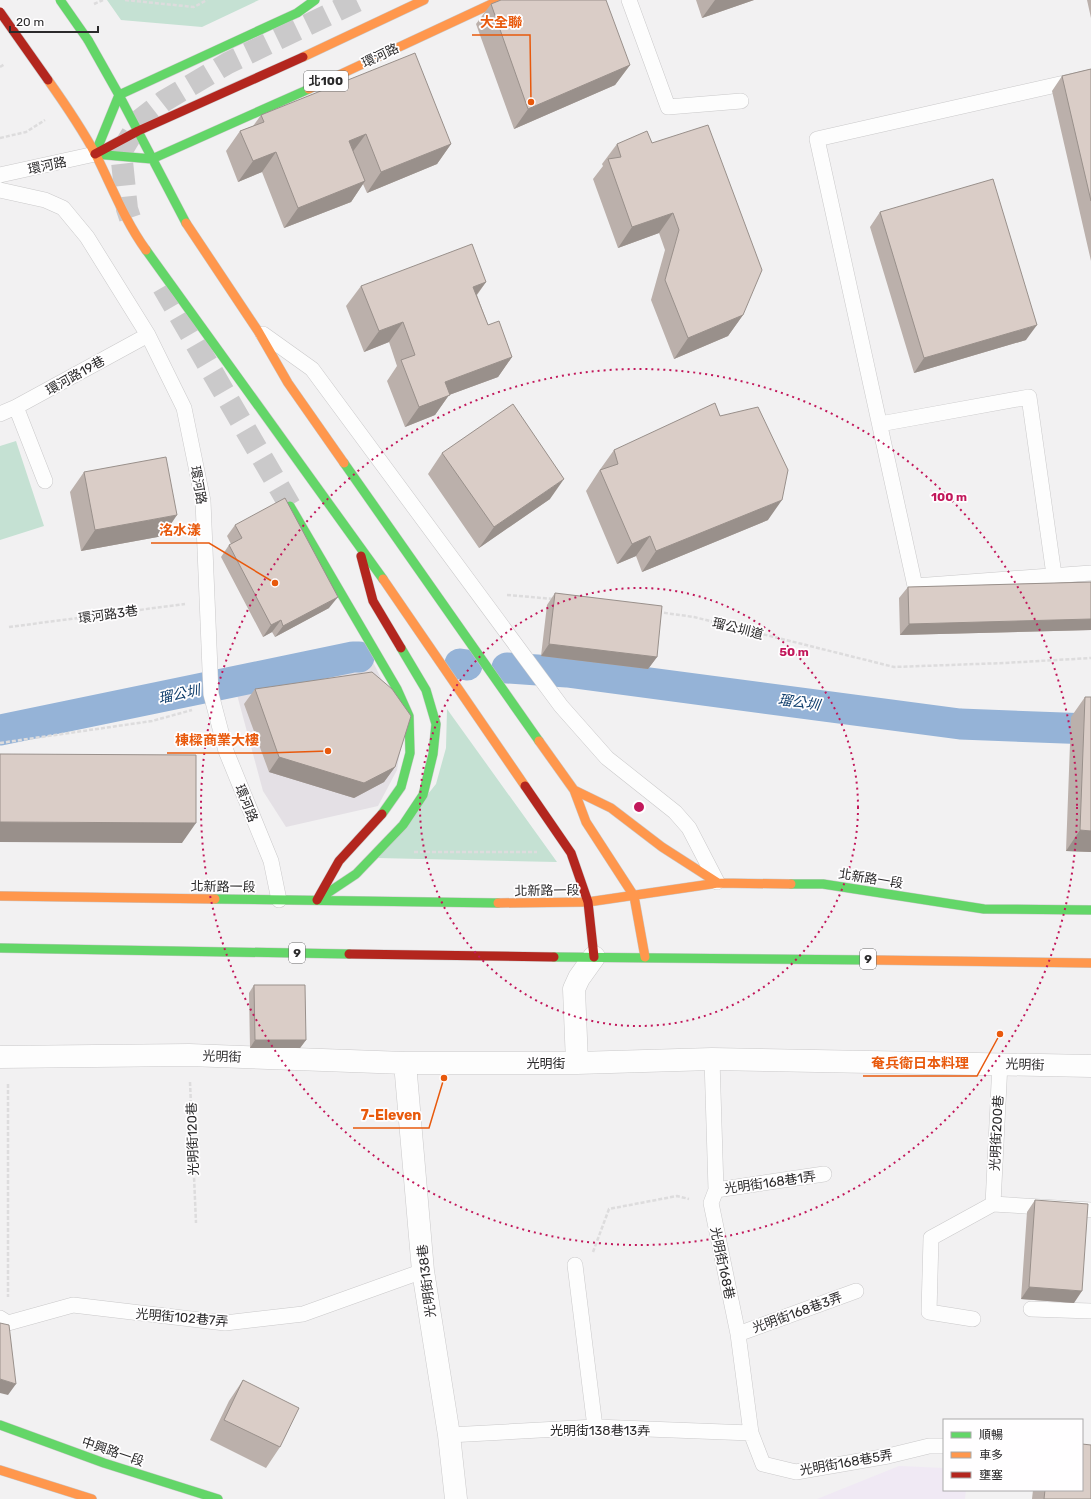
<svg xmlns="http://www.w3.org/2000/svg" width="1091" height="1499" font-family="Rubik,'Noto Sans TC',sans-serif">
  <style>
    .built { fill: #e4e0e5 }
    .industrial { fill: #f0e9f4 }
    .green { fill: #c5e1d3 }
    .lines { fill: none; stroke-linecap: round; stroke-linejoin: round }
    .canal { stroke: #95b3d7; stroke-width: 31 }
    .highway-tunnel { stroke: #cac9ca; stroke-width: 22; stroke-dasharray: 22 11; stroke-linecap: butt }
    .lane-casing { stroke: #cac9ca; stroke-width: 16 }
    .street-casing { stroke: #cac9ca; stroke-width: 23 }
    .fast-casing { stroke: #cac9ca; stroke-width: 10 }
    .slow-casing { stroke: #cac9ca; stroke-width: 10 }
    .jam-casing { stroke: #cac9ca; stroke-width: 10 }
    .path { stroke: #dddcdd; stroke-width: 2.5; stroke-dasharray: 4 2; stroke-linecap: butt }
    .lane { stroke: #fdfdfd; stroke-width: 15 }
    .street { stroke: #fdfdfd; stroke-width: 22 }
    .fast { stroke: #63d668; stroke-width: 9 }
    .slow { stroke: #ff974d; stroke-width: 9 }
    .jam { stroke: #b3261e; stroke-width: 9 }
    .fast-bridge-casing { stroke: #cac9ca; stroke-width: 10; stroke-linecap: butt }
    .jam-bridge-casing { stroke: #cac9ca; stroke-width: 10; stroke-linecap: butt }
    .fast-bridge { stroke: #63d668; stroke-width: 9 }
    .jam-bridge { stroke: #b3261e; stroke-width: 9 }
    .wall { fill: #bbb0ab }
    .shaded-wall { fill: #99908b }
    .building { fill: #dacdc7; stroke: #99908b }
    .ring { fill: none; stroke: #c2185b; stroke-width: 2; stroke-dasharray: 2 4 }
    .labels { text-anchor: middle; stroke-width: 3.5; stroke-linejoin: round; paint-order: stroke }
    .shield { fill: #fffeff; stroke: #6b6a6b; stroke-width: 1 }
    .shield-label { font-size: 12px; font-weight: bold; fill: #2b2a2b }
    .street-label { font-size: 13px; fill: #2b2a2b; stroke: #fffeff }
    .water-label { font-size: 14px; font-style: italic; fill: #0d3c6b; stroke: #fffeff }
    .centre { fill: #c2185b; stroke: #fffeff; stroke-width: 2 }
    .ring-label { font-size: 12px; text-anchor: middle; font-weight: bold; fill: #c2185b; stroke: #fffeff; stroke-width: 3.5; stroke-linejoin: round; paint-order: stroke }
    .leader { fill: none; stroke: #e8590c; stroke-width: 1.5 }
    .callout-dot { fill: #e8590c; stroke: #fffeff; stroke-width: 1.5 }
    .callout-label { font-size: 14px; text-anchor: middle; font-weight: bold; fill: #e8590c; stroke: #fffeff; stroke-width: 3.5; stroke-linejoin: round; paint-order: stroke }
  </style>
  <rect width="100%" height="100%" fill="#f2f1f2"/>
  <path class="built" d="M371,658l33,67 -7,45 -19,36 -92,21 -23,-36 -27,-100z"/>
  <path class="industrial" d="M899,1466l45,2v22h22l-1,9h-148z"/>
  <path class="green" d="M107,0h152l-57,27 -81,-7z
    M16,441l28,85 -44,14v-94z
    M447,709l110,153 -180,-4 59,-74 10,-36z"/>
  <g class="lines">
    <path class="canal" d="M460,664l7,1
      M507,668l60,4 393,52 131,5
      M0,730l353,-73h6"/>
    <path class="highway-tunnel" d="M130,218l-3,-9 -6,-57 20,-33 23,-18 64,-38 131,-63
      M163,287l127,219"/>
    <defs>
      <path id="lane" d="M629,0l39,107 73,-6
        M1091,77l-274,62 98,447 176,-13
        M0,175l95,-21
        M0,190l45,10 18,8 24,29 61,98 36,73 19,93 8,193 15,57 45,110 8,39
        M263,334l49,35 249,337 46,52 68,54 14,16 28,54
        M16,407l29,74
        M0,414l16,-7 132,-72
        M880,424l149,-27 25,178
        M712,1059l4,131 -5,13 27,131 13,99 12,31 33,8 92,-16 41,-10h15
        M716,1190l108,-16
        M993,1204l7,-141
        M993,1204l98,6
        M575,1265l20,162
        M1031,1309l60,2
        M0,1318l8,5 65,-18 152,18 78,-9 120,-43
        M973,1319l-44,-7 2,-74 62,-34
        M738,1334l118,-43
        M449,1435l146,-8 156,6"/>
      <path id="street" d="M0,1057l189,-2 216,8h172l135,-4 379,7
        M405,1063l18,208 26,164 7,64
        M577,1063l-3,-74 5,-11 15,-21"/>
      <path id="fast" d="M88,40l31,55 67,128
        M95,154l57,5 157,-70
        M95,154l24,-59 178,-82 18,-13
        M146,250l237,329
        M344,463l195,278
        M290,506l107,183 12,27 1,37 -9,34 -19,27
        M791,884h32l161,25 107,1
        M215,899l283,4
        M317,900l39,-26 47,-49 20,-30 10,-41 3,-30 -10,-34 -25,-42
        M0,948l349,6
        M554,957l318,3
        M0,1425l104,38 114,36"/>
      <path id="slow" d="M303,57l121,-57
        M48,80c17,24 34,49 48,75 16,32 29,66 50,95
        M309,89l191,-89
        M186,223l72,108 30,52 56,80
        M383,579l142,207
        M539,741l35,49 12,32 48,74 11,61
        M574,790l37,18 51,39 56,36
        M0,896l215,3
        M498,903l90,-1 130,-19 73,1
        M872,960l219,3
        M0,1470l92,29"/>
      <path id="jam" d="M95,154l43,-23 165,-74
        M361,556l12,45 28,47
        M525,786l46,67 17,49 6,55
        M317,900l22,-39 43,-47
        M349,954l205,3"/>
    </defs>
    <use href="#lane" class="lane-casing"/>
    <use href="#street" class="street-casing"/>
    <use href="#fast" class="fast-casing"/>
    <use href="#slow" class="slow-casing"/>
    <use href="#jam" class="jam-casing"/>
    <path class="path" d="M125,0l69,7 13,-7
      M94,4l9,-4
      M0,67l5,-3
      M0,138l26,-6 19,-12
      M507,595l47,4
      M658,612l36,5 200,50 110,-4 87,-5
      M9,627l176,-23
      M0,743l152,-22 40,-11
      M414,852h123
      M190,1082l6,141
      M8,1084v213
      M593,1252l16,-43 68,-13 12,3"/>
    <use href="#lane" class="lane"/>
    <use href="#street" class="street"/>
    <use href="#fast" class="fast"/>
    <use href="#slow" class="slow"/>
    <use href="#jam" class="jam"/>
    <defs>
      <path id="fast-bridge" d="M60,0l28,40"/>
      <path id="jam-bridge" d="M0,12l48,68"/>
    </defs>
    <use href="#fast-bridge" class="fast-bridge-casing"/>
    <use href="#jam-bridge" class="jam-bridge-casing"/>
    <use href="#fast-bridge" class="fast-bridge"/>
    <use href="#jam-bridge" class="jam-bridge"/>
  </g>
  <path class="wall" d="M696,0h58l-52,18z
    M1087,0h4v18z
    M491,4l139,61 -15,20 -101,44 -38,-105z
    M1091,69v192l-39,-170 10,-15z
    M261,115l190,29 -14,20 -70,29 -4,-9 -12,18 -67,26 -22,-56 -24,10 -12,-31 14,-20 13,-5z
    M652,143l91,172 -15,21 -54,23 -23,-59 14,-50 -6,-17 -41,15 -25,-69 10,-13 -1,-2 15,-20z
    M880,212l146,128 -112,33 -44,-146z
    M486,282l-9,13 11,30 24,32 -14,20 -49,18 -14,20 -30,12 -18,-46 10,-15 -8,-24 -25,10 -18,-46 15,-20z
    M720,416l48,104 -126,52 -6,-16 -19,8 -31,-73 13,-20 15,-21z
    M442,453l108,46 -71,49 -51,-74z
    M84,472l79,64 -82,15 -11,-59z
    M235,525l94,83 -54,29 -3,-5 -9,5 -42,-80 8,-12 2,-1 -4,-8z
    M1091,582v48l-191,5 -1,-37 9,-11z
    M555,593l102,64 -9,12 -107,-13 6,-51z
    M255,689l140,78 -11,15 -30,16 -85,-26 -25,-68z
    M1085,697h6v155l-25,-1 5,-134z
    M254,985l52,55 -6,8h-50l-1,-55z
    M1035,1200l39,103 -53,-4 6,-87z
    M243,1380l37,67 -14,21 -56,-28 19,-39z
    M1033,1490h49l9,9h-59z"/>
  <path class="shaded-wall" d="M715,0h39l-52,18z
    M630,65l-15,20 -101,44 14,-20z
    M366,134l-15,20 -2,-13z
    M451,144l-14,20 -70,29 14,-21z
    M276,152l-14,20 -24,10 15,-21z
    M365,181l-14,21 -67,26 14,-20z
    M673,213l-14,20 -41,15 14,-21z
    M486,282l-15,20 2,-15z
    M743,315l-15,21 -54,23 14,-21z
    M403,322l-14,20 -25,10 15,-21z
    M1037,325l-11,15 -112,33 10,-15z
    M512,357l-14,20 -49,18 -14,20 -30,12 14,-20 26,-25z
    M564,479l-14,20 -71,49 15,-21z
    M782,500l-14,20 -126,52 14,-21z
    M177,515l-14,21 -82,15 14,-21z
    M650,536l-14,20 -19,8 15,-20z
    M338,597l-9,11 -54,29 8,-11z
    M1091,619v11l-191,5 9,-11z
    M281,620l-9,12 -9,5 8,-12z
    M549,644l108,13 -9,12 -107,-13z
    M279,757l116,10 -11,15 -30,16 -85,-26z
    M0,822l196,1 -14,20 -182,-1z
    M1080,830l11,1v21l-25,-1z
    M255,1040h51l-6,8h-50z
    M1029,1287l53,4 -8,12 -53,-4z
    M0,1379l16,5 -8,11 -8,-2z"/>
  <path class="building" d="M501,0h105l24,65 -102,44 -37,-105z
    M415,53l36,91 -70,28 -15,-38 -17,7 16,40 -67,27 -22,-56 -23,9 -13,-30 24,-9 -3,-7z
    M1091,69v132l-29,-125z
    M708,125l54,145 -19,45 -55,23 -23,-58 14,-50 -6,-17 -41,14 -24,-68 13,-2 -4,-13 30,-13 5,12z
    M993,179l44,146 -113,33 -44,-146z
    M472,244l14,38 -13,5 15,38 11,-4 13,36 -67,25 5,13 -31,12 -18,-47 14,-5 -12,-33 -24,9 -18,-45z
    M715,403l5,13 38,-9 30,63 -6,30 -126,51 -6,-15 -18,8 -32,-74 18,-6 -4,-14z
    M513,404l51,75 -70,48 -52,-74z
    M166,457l11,58 -82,15 -11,-58z
    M285,498l53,99 -55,29 -2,-6 -10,5 -42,-80 13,-7 -7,-13z
    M1091,582v37l-182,5 -1,-37z
    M555,593l107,13 -5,51 -108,-13z
    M372,672l20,17 19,27 -16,51 -31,16 -85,-26 -24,-68z
    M1085,697h6v134l-11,-1z
    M0,754l196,1v68l-196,-1z
    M254,985h51l1,55h-51z
    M1035,1200l53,4 -6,87 -53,-4z
    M0,1323l9,2 7,59 -16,-5z
    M243,1380l56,28 -19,39 -56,-27z
    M1082,1444l9,1v54h-47l1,-9h37z"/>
  <g class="ring">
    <circle cx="639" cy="807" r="219"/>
    <circle cx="639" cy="807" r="438"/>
  </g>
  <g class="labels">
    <g class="shield">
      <rect x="304" y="71" width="44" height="20" rx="3"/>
      <rect x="289" y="943" width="16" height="20" rx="3"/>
      <rect x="860" y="949" width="16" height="20" rx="3"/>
    </g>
    <g class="shield-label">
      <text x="326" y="85">北100</text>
      <text x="297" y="957">9</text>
      <text x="868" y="963">9</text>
    </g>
    <g class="street-label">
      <text transform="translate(380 55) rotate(-25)" y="5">環河路</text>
      <text transform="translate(47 165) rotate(-12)" y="5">環河路</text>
      <text transform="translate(75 375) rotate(-29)" y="5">環河路19巷</text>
      <text transform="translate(199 485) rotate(80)" y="5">環河路</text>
      <text transform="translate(108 614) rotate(-8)" y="5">環河路3巷</text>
      <text transform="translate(738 628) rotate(14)" y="5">瑠公圳道</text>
      <text transform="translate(247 803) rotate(68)" y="5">環河路</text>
      <text transform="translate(871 878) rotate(9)" y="5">北新路一段</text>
      <text transform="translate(223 886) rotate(1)" y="5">北新路一段</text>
      <text transform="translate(547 890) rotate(-1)" y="5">北新路一段</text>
      <text transform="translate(222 1056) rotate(2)" y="5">光明街</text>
      <text x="546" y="1068">光明街</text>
      <text transform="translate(1025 1064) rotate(2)" y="5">光明街</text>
      <text transform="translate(996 1133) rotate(-87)" y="5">光明街200巷</text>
      <text transform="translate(192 1139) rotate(-92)" y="5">光明街120巷</text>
      <text transform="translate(770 1182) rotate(-8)" y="5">光明街168巷1弄</text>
      <text transform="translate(723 1263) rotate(78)" y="5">光明街168巷</text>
      <text transform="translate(426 1281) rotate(-97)" y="5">光明街138巷</text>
      <text transform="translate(797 1312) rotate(-20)" y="5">光明街168巷3弄</text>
      <text transform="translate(182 1317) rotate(5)" y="5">光明街102巷7弄</text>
      <text x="600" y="1435">光明街138巷13弄</text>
      <text transform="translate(113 1451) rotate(19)" y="5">中興路一段</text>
      <text transform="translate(846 1462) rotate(-10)" y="5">光明街168巷5弄</text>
    </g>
    <g class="water-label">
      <text transform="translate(179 694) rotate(-12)" y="5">瑠公圳</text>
      <text transform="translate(799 702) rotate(8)" y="5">瑠公圳</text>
    </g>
  </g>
  <circle cx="639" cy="807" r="6" class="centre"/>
  <g class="ring-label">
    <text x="949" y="501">100 m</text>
    <text x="794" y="656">50 m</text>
  </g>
  <path class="leader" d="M531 102L530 35H472M275 583L209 543H151M328 751L267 753H167M1000 1034L977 1076H863M444 1078L429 1128H353"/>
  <g class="callout-dot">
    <circle cx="531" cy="102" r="4"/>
    <circle cx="275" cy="583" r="4"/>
    <circle cx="328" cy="751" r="4"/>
    <circle cx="1000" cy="1034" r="4"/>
    <circle cx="444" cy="1078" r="4"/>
  </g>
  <g class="callout-label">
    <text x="501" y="27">大全聯</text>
    <text x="180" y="535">洺水漾</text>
    <text x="217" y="745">棟樑商業大樓</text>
    <text x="920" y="1068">奄兵衛日本料理</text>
    <text x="391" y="1120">7-Eleven</text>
  </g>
  <rect x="943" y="1419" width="140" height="72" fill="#fffeff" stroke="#aaa9aa"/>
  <rect x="951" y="1432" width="20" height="6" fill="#63d668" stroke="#aaa9aa"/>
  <text x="979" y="1439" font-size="12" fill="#2b2a2b">順暢</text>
  <rect x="951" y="1452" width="20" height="6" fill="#ff974d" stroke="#aaa9aa"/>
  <text x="979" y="1459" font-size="12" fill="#2b2a2b">車多</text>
  <rect x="951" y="1472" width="20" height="6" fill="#b3261e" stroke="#aaa9aa"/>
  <text x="979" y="1479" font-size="12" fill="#2b2a2b">壅塞</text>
  <path d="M10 26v6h88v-6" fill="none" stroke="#2b2a2b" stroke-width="2"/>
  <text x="16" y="26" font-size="12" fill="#2b2a2b" stroke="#fffeff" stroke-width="3" paint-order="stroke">20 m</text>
</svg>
